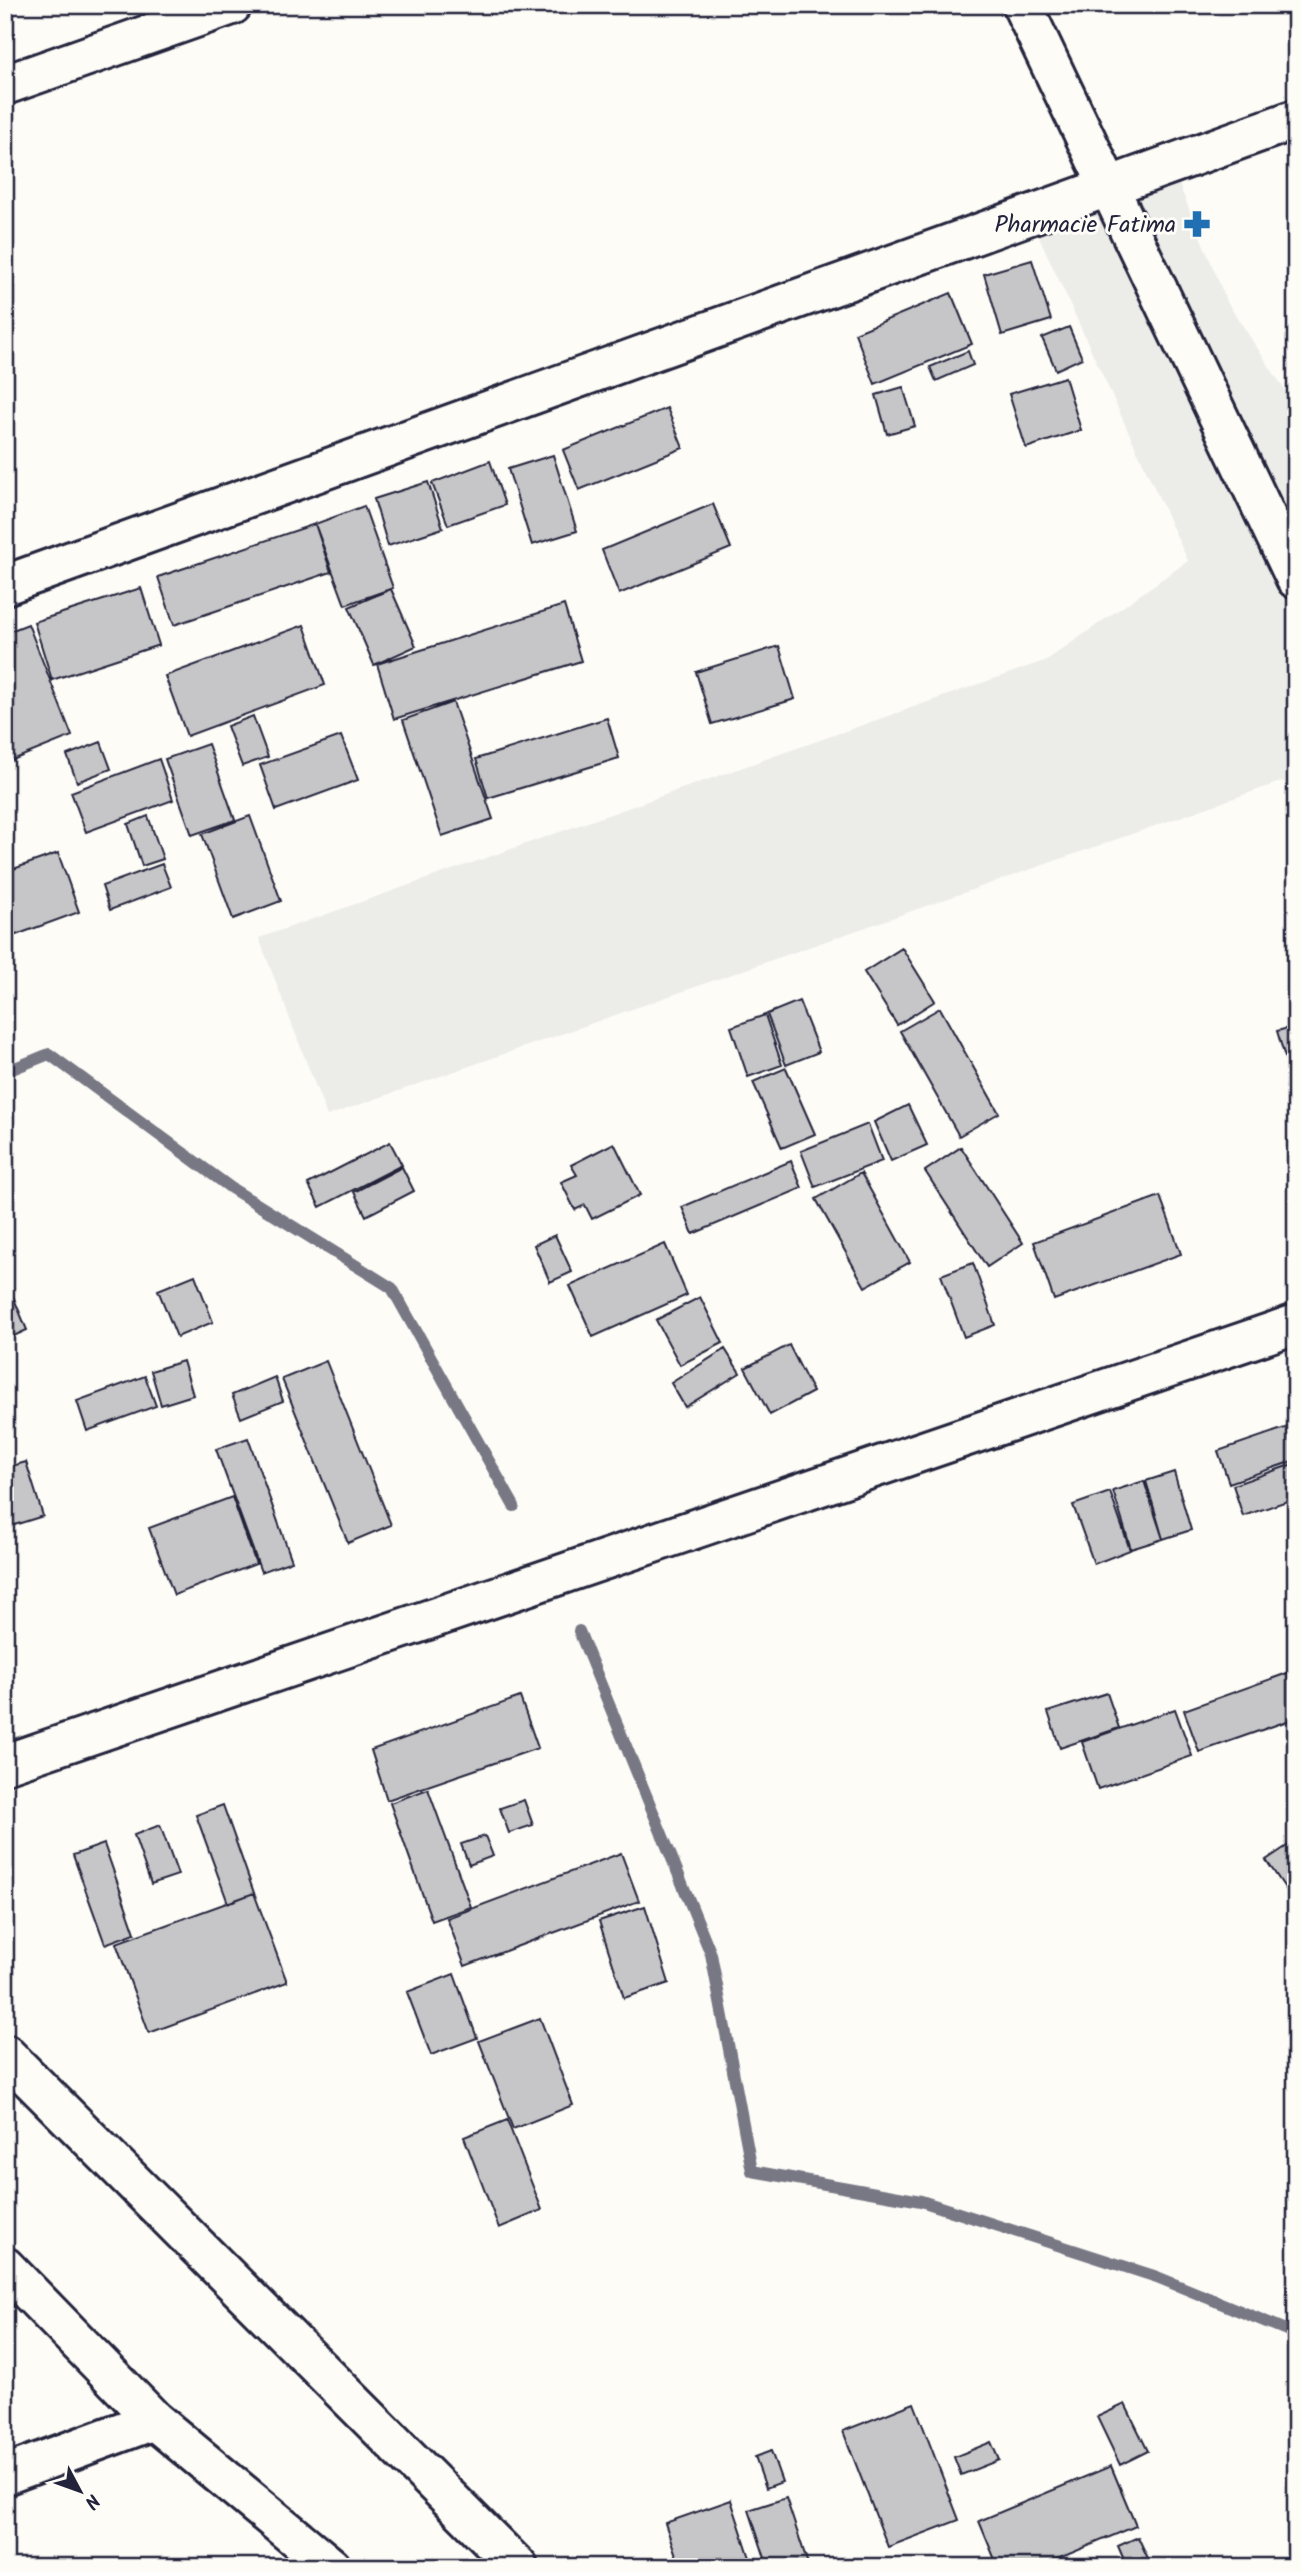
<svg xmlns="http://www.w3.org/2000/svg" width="1301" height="2572" font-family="Kalam,sans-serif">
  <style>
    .built { fill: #ecece9 }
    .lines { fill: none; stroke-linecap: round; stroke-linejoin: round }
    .stream { stroke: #787885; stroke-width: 12 }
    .building { fill: #c6c6c8; stroke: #22223b; stroke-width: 2 }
    .street-casing { stroke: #22223b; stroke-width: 44 }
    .secondary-casing { stroke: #22223b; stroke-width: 44 }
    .street { stroke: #fdfcf7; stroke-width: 38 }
    .secondary { stroke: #fdfcf7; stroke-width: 38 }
    .labels { text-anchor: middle; stroke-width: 6; stroke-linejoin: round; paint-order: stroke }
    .poi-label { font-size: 24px; fill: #22223b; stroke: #fdfcf7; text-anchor: end }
  </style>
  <rect width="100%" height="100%" fill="#fdfcf7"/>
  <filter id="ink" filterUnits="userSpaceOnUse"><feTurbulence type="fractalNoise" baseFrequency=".0143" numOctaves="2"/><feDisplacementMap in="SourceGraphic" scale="14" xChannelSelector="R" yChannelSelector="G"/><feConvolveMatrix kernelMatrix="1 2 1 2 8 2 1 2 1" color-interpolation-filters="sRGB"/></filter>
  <g filter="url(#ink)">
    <path class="built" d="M1171,165l56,137 69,105v391l-13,-17 -956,335 -68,-178 788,-278 141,-99 -158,-344z"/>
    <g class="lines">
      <path class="stream" d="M5,1072l44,-18 182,134 161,100 122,218
        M579,1631l132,323 41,217 169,30 236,76 139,57"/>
    </g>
    <path class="building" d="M1032,260l19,60 -49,15 -18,-61z
      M951,293l21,51 -97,40 -20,-51z
      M1069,327l13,31 -26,12 -14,-32z
      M968,351l5,14 -37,16 -6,-14z
      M1065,377l16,53 -55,18 -17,-54z
      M903,387l12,39 -28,8 -11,-39z
      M667,408l16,40 -104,42 -16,-40z
      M553,455l24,76 -45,14 -24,-76z
      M490,461l15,44 -57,20 -16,-42z
      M428,482l15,46 -55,18 -14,-47z
      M713,504l18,44 -112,46 -17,-44z
      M364,506l29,82 -48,17 -30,-81z
      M315,524l16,48 -157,53 -16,-48z
      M141,588l18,57 -107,35 -18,-58z
      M391,589l25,57 -42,19 -25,-58z
      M564,605l17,56 -187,58 -17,-55z
      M28,624l44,112 -62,25 -5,-12v-116z
      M304,625l21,60 -138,51 -22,-60z
      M779,646l16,53 -83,25 -16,-52z
      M453,702l40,117 -51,17 -39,-116z
      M253,716l15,41 -26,9 -15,-40z
      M607,718l12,40 -131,40 -12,-39z
      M341,736l17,44 -82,30 -16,-45z
      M101,742l10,27 -34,13 -10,-27z
      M208,744l27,76 -43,15 -27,-76z
      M159,759l14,41 -87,32 -15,-40z
      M148,816l15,43 -21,7 -14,-42z
      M250,816l31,85 -48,18 -31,-85z
      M58,853l21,59 -74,27v-67z
      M162,864l9,23 -61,23 -8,-24z
      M902,948l33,53 -38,24 -33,-53z
      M799,1001l20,51 -33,13 -19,-51z
      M940,1008l59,105 -40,23 -59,-105z
      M765,1015l17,50 -34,12 -17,-50z
      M1296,1026v68l-19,-63z
      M786,1068l29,66 -33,14 -29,-66z
      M908,1105l19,40 -36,16 -17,-39z
      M868,1124l14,37 -67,26 -14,-36z
      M390,1142l12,23 -82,42 -12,-23z
      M614,1143l26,52 -48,24 -7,-14 -10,5 -14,-28 16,-7 -6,-10z
      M961,1147l62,96 -36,24 -62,-96z
      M791,1161l11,27 -109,46 -11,-27z
      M402,1167l12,24 -48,25 -12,-24z
      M861,1173l49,89 -45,25 -49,-88z
      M1160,1196l21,58 -127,46 -20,-58z
      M555,1235l17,37 -22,10 -16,-37z
      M665,1244l22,51 -94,42 -23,-51z
      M973,1263l22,62 -31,12 -23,-62z
      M195,1275l18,47 -36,15 -19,-47z
      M5,1277l22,53 -22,10z
      M700,1297l23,46 -43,22 -24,-45z
      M789,1345l24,47 -43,23 -25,-47z
      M725,1349l15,24 -55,34 -14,-24z
      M183,1361l10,34 -32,10 -10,-34z
      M326,1361l65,164 -43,18 -66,-164z
      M145,1376l11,30 -69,25 -10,-30z
      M275,1377l8,24 -42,17 -9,-23z
      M1288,1427l8,33 -67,23 -11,-32z
      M248,1438l44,123 -31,11 -45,-123z
      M26,1462l17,54 -38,12v-60z
      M1296,1463v35l-53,18 -10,-31z
      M1174,1472l17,58 -28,9 -17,-58z
      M1144,1481l19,58 -32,10 -18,-58z
      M1110,1492l20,58 -36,14 -21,-59z
      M232,1497l24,67 -82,31 -25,-67z
      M1296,1670v48l-97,34 -15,-42z
      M1107,1693l12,35 -59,20 -12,-36z
      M520,1697l18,51 -151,52 -16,-50z
      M1175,1709l17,47 -94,33 -16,-47z
      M428,1789l43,118 -39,14 -42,-118z
      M524,1800l9,25 -24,8 -9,-25z
      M223,1805l31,88 -26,10 -32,-88z
      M160,1825l18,50 -27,9 -17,-49z
      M485,1836l8,20 -24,9 -8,-21z
      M1296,1840v64l-30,-44z
      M104,1844l31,89 -30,11 -32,-89z
      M621,1853l18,48 -174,65 -18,-48z
      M254,1893l33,89 -138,51 -33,-90z
      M645,1906l24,77 -45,15 -25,-77z
      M454,1974l23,64 -46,17 -24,-63z
      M540,2018l33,87 -60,24 -34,-88z
      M507,2120l35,90 -43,18 -35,-91z
      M914,2403l45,117 -71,27 -45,-116z
      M1125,2404l23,47 -28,14 -23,-48z
      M991,2442l8,18 -38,15 -7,-18z
      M771,2451l11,31 -16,6 -11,-31z
      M1111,2466l25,60 -98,41h-40l-19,-46z
      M786,2498l23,69h-41l-19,-57z
      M731,2500l22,67h-73l-15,-44z
      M1138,2537l14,30h-25l-9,-21z"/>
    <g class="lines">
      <defs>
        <path id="street" d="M5,85l227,-80
          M5,585l1291,-466
          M5,2054l513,513
          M5,2267l149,153 177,147
          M5,2475l149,-55"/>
        <path id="secondary" d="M1022,5l274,574
          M5,1764l1291,-440"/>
      </defs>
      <use href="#street" class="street-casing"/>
      <use href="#secondary" class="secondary-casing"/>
      <use href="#street" class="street"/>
      <use href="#secondary" class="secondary"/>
    </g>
  </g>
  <defs>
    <symbol id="pharmacy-bare" viewBox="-9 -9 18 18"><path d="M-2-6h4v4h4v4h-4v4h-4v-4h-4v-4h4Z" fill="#1f6fb2" stroke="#fdfcf7" stroke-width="2.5" paint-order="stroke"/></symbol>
  </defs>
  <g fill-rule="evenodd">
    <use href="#pharmacy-bare" x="1178" y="205" width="38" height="38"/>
  </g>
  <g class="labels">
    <g class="poi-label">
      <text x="1176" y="232">Pharmacie Fatima</text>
    </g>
  </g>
  <rect width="1301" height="2572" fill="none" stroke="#fdfcf7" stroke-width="28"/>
  <rect x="14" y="14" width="1273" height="2544" fill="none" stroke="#22223b" stroke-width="2.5" filter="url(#ink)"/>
  <g transform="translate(80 2491) rotate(131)" stroke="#fdfcf7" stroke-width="5" paint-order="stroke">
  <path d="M0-5L12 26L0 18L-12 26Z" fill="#22223b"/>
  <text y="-10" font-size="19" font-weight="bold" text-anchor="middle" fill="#22223b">N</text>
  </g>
</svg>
